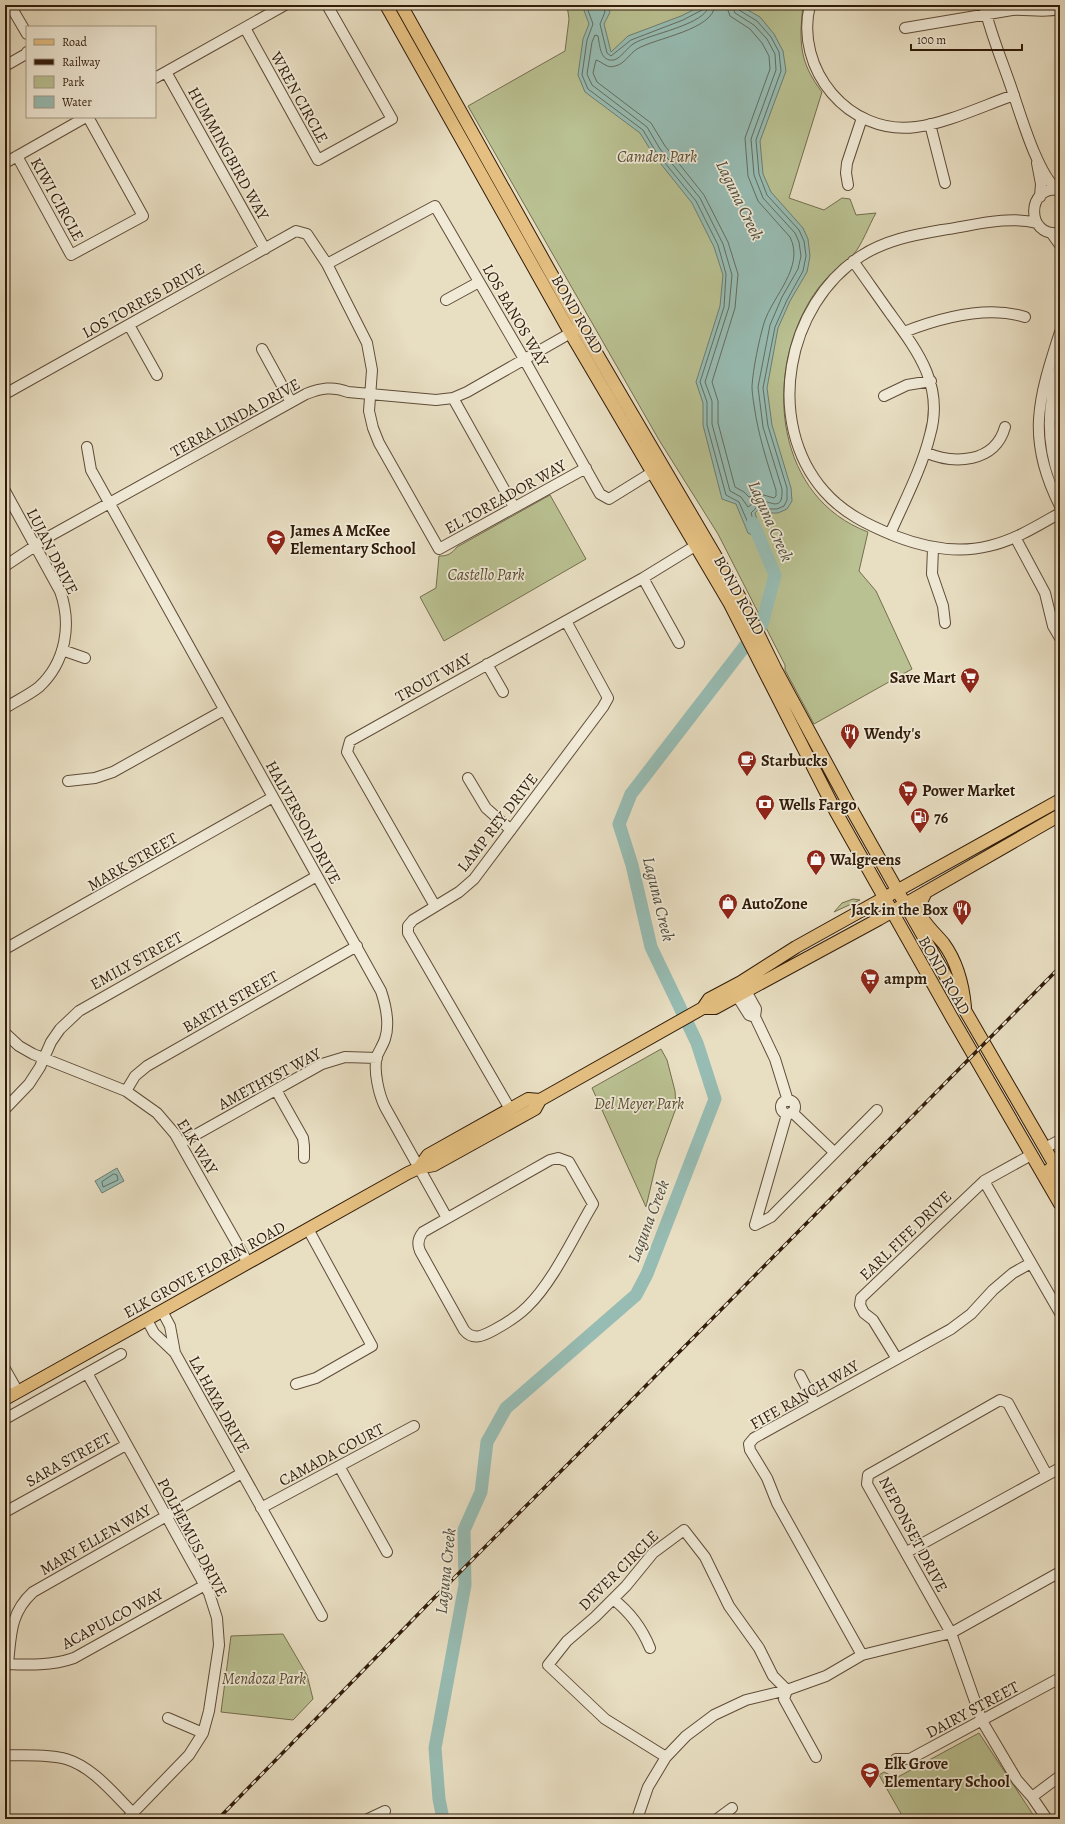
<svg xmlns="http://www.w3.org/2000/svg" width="1065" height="1824" font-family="Alegreya,serif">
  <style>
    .green { fill: #b9c091; stroke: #756e4e }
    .water { fill: #97bcb3; stroke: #6e7c6f }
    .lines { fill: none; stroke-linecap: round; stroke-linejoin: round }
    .shore { stroke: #646c5e; stroke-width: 1 }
    .river { stroke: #97bcb3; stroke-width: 13 }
    .minor-casing { stroke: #5f4c38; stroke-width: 12 }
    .major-casing { stroke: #311c0a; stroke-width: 14 }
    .minor { stroke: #f0ead7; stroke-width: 10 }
    .major { stroke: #e4bf81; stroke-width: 12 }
    .rail-casing { stroke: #311c0a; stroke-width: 3.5 }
    .rail { stroke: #f0ead7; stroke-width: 2; stroke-dasharray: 6; stroke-linecap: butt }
    .labels { text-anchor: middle; stroke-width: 3.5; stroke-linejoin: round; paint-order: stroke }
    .street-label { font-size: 16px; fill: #311c0a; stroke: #f0ead7 }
    .park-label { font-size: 16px; font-style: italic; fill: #5a4d32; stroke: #f0ead7 }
    .poi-label { font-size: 16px; font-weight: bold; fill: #311c0a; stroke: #f0ead7; text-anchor: start }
    .water-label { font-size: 17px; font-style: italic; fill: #504c3d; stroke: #f0ead7 }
  </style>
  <rect width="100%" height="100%" fill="#e8dec2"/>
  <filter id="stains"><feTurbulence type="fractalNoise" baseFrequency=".005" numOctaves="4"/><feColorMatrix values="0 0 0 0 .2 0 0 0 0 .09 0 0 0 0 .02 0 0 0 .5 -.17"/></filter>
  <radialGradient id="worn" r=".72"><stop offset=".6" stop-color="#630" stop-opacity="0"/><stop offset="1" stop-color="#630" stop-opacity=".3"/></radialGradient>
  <path class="green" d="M567,5h236c-4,37 -4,57 19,87l-33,106 35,12 18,-12 8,1 6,16 20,-2c-7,12 -14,32 -23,42 -5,6 -12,9 -17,14 -11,10 -21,22 -28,35 -44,77 -31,194 60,228l-9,39 17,20 36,78 -98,55 -29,-54v-5l-67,-131 -59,-94 -191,-334 97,-55 4,-32z
    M550,495l36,64 -142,82 -24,-44 16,-9 3,-32c9,0 12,-2 18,-9z
    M853,899l7,1 -26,12 8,-9z
    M661,1049l6,11 8,31 1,17 -19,52 -11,47 -54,-119z
    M283,1634l24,41 6,24 -20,21 -72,-8 10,-76z
    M979,1733l57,86h-132l-25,-44 5,-3 12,6z"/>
  <path class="water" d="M582,5h24l4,7 -6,12 7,28 17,-16 53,-20 22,-11h36l21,12 14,17 9,17 3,20 -26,70 3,33 8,18 32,36 5,11 2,17 -3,16 -17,29 -12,27 -11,60 5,37 19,63 1,13 -5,8 -9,4h-10l-9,-4 -4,4 5,16v10l-12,-6 -12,-29 -14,-5 -19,-74v-22l-7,-21 24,-76 3,-31 -9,-28 -22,-44 -39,-49 -13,-21 -55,-41 -7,-17 5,-36 6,-15z
    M117,1168l7,13 -22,12 -7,-12z"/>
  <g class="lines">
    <path class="shore" d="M586,5l7,19 -6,16 -5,35 6,14 55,41 13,22 40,49 22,44 8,29 -2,33 -24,75 7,20v23l19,70 13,7 12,28 3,1 2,-2 -5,-16 8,-8 10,4h8l7,-3 3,-6v-12l-19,-62 -5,-38 12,-61 12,-27 16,-29 3,-15 -2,-15 -5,-11 -32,-35 -8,-21 -3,-34 25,-69 -2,-19 -8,-15 -14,-16 -18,-11 -2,-5
      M603,5l2,7 -5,12 7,29 4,3 20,-16 52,-20 19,-10 1,-5
      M709,5c-2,20 -61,29 -76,39 -7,5 -11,13 -19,16 -14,2 -14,-14 -16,-24l-3,-1 -3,7 -5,32 5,11 55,42 13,22 40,49 23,46 9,31 -3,32 -24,75 7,19v23l18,67 11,6 7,10 10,-7c13,1 25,13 24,-11l-19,-62 -5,-40 12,-62 12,-28 16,-28 3,-13 -2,-14 -4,-9 -32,-35 -9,-23 -3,-36 25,-69 -1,-16 -8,-15 -13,-14 -19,-12 -3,-8
      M715,5c-1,25 -60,33 -78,44 -8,5 -12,15 -22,17 -8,3 -12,-4 -19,-6l-3,13 4,9 54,41 14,23 39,49 24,47 10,32 -3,34 -23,74 6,19v22l17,64 9,5 5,5 11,-3 14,4 2,-2v-6c-9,-28 -18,-56 -22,-85 -1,-6 -2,-13 -2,-19 1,-17 7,-46 12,-63 9,-28 41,-56 26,-86l-32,-36 -10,-25 -3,-38 25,-69 -1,-13 -7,-13 -12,-14 -20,-13 -4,-11
      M114,1174l3,1 1,5 -15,7 -1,-5z"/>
    <path class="river" d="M443,1819l-4,-20 -4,-51 30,-163 -1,-55 17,-38 6,-50 19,-34 130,-113 11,-21 68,-175 -18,-56 -46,-96 -19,-82 -13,-41 12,-30 131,-170 13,-49 -22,-52"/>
    <defs>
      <path id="minor" d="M10,5l17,29
        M810,5c-16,64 39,131 106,122 29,-3 69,-22 98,-32
        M984,5c6,27 17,53 26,79 10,28 26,87 47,106
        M245,28l73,132 74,-41 -65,-114
        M905,28l107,-18c16,-1 32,3 48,-1
        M5,66l21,-12 1,-2
        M166,72l99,177
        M155,78l130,-73
        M930,124l15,59
        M17,156l54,99 72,-39 -55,-99
        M5,163l81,-46
        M1037,163l4,21 -1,13
        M848,185l-2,-12 1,-10 15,-45
        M1060,190c-34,-6 -35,48 0,43
        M1037,223c-30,-8 -65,3 -95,7 -29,5 -56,10 -81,26 -75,49 -97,166 -37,235 19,22 44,34 71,45 31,12 62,18 94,10 26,-6 48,-20 71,-33
        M1052,234l8,11
        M853,261c13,18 26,37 39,55 27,37 52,71 38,119 -8,33 -26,67 -40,99
        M327,264l108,-58 89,153 76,135 9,5 42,-26
        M446,300l33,-18
        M129,325l28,50
        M904,332c36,-14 83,-27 121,-15
        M1060,332c-22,68 -34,107 0,174
        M262,349l29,53
        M1060,366c-13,37 -14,76 0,114
        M5,394l291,-163 11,3 20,30 40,79 5,27 -3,41 4,17 6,15 60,106 147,-81
        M884,396l23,-11 24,-4
        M453,398l61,109
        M87,447l4,23 290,521c5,15 9,33 4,48 -2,6 -6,12 -8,17 -4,14 2,39 8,51l62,111
        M925,452c29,13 70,11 80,-25
        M5,491l55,100c12,33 6,71 -21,96 -10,8 -23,14 -34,21
        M1015,537l30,56 8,33 7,12
        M933,548l-1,26 11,32 2,17
        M5,566l45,-30 256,-142c15,-6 27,-8 42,-2l88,8 17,-2 14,-6 114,-65
        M643,578l36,65
        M62,650l23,8
        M487,664l16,28
        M468,778l18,30 25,22
        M68,781l27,-3 18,-6 111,-62
        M435,906l-88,-154 3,-11 293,-163 52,-32
        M5,949l268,-152
        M746,991l10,18 -1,8 20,42 13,42
        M737,996l12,19 6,2
        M5,1033l14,13 14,8 93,37 31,22 18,21 73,129
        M276,1090l27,48 1,8v12
        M126,1091l9,-15 12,-10 210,-120
        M781 1107a7 7 0 1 1 14 0a7 7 0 1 1-14 0Z
        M5,1109l24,-25 11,-17 11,-25 9,-13 19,-18 238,-135
        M510,1109l-102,-176v-7l5,-6 46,-28 15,-13 129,-172 5,-9 -42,-77
        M792,1112l42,40
        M181,1143l141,-79 23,-7 32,1
        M1045,1148l15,-8
        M558,1158l11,4 24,42c-19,32 -40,78 -66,103 -10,10 -22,17 -33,23 -11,6 -21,11 -30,0l-44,-79c-3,-7 -2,-13 3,-19l127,-72z
        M984,1181l76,132
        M755,1225l16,-8 106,-107
        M755,1225l32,-111
        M162,1311l8,15 5,27 147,263
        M147,1320l7,13 21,20
        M897,1359l-24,-39 -9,-7 -4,-8 1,-7 123,-117 47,-26
        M5,1369l13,23
        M87,1373l122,220 8,25 2,27 -10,66 -6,22 -14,22 -62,64
        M800,1375l15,29
        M296,1384l20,-6 56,-32 -64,-117
        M5,1419l116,-65
        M339,1466l48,86
        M1047,1475l-39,-72 -8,-3 -132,75 -1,9 84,149 31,88 35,59 15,17 15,22
        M261,1508l153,-82
        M5,1512l121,-67
        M907,1552l153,-84
        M613,1599c18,14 29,29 37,49
        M862,1655l-85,-152 -10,-25 -17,-28 -1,-6 5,-6 197,-109 20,-15 22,-24 20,-17 18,-10
        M5,1664c24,1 46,2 69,-6l131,-73
        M8,1664c3,-29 2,-51 25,-72l209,-119
        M168,1718l35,15
        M5,1755c20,1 42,-1 61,4 27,8 48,35 67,54
        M666,1757l-61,-38 -57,-54 19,-24 28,-24 31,-31 27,-33 31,-23 21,27 24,49 30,42 14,28 14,14 -3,9 32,58
        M896,1759h14l150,-81
        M1032,1797l28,-21
        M368,1819l17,-8
        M637,1819l11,-32 18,-30 20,-21 28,-21 32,-15 41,-10 39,-14 36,-21 89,-22 109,-61
        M717,1819l15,-11"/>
      <path id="major" d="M386,5l185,329 159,270 106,208 115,204 109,188
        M401,5l180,322 161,274 33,67 73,135 118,209 94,162
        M926,892c-3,6 -7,12 -6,20 1,9 18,24 24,32 13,18 19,41 21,63
        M703,1008h12l164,-89 181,-104
        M419,1168l9,-13 100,-56 12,1
        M1050,1169l10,18
        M5,1399l403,-226 11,-5 15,-3 101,-56 5,-9 163,-92 6,-9 32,-17 55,-35 264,-147"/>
    </defs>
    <use href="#minor" class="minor-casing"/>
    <use href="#major" class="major-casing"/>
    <use href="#minor" class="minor"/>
    <use href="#major" class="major"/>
    <defs>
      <path id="rail" d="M218,1819l213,-218 175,-175 454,-459"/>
    </defs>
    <use href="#rail" class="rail-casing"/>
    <use href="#rail" class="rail"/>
  </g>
  <defs>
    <symbol id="school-pin" viewBox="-11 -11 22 30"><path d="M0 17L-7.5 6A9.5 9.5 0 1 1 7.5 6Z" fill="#8f2418" stroke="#f0ead7"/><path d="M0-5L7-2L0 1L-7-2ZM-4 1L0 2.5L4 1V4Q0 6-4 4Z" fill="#fff"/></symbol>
    <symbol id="supermarket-pin" viewBox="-11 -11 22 30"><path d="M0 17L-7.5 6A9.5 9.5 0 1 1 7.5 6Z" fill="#8f2418" stroke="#f0ead7"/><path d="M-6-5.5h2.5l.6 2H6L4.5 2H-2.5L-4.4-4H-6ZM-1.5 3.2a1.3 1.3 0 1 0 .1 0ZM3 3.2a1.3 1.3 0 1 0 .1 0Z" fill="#fff"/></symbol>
    <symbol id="restaurant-pin" viewBox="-11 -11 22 30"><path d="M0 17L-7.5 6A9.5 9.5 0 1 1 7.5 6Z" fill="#8f2418" stroke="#f0ead7"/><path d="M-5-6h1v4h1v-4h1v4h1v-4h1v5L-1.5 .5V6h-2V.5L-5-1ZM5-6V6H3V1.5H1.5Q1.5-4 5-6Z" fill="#fff"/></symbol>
    <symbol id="cafe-pin" viewBox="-11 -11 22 30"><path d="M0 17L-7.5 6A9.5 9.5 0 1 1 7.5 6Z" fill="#8f2418" stroke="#f0ead7"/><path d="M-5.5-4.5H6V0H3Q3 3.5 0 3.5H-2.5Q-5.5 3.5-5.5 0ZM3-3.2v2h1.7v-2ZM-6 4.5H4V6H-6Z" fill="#fff"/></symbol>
    <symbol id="bank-pin" viewBox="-11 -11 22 30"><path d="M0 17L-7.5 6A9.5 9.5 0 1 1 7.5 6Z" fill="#8f2418" stroke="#f0ead7"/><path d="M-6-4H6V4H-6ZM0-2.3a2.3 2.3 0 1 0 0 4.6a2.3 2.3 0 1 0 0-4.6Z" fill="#fff"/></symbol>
    <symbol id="fuel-pin" viewBox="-11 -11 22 30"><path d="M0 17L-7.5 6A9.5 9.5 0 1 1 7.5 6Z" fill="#8f2418" stroke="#f0ead7"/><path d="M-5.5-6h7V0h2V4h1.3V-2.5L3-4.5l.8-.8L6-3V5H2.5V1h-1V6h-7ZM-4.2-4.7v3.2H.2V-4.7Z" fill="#fff"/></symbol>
    <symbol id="shop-pin" viewBox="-11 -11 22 30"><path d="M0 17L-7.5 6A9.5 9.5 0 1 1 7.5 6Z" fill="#8f2418" stroke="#f0ead7"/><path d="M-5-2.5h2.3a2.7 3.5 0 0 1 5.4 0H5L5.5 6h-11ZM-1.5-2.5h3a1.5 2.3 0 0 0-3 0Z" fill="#fff"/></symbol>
  </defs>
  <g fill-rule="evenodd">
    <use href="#school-pin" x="265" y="528" width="22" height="30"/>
    <use href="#supermarket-pin" x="959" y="666" width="22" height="30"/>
    <use href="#restaurant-pin" x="839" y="722" width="22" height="30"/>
    <use href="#cafe-pin" x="736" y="749" width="22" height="30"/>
    <use href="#supermarket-pin" x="897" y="779" width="22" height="30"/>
    <use href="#bank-pin" x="754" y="793" width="22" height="30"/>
    <use href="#fuel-pin" x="909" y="806" width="22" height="30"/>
    <use href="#shop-pin" x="805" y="848" width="22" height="30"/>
    <use href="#shop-pin" x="717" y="892" width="22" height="30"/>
    <use href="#restaurant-pin" x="951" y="898" width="22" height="30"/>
    <use href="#supermarket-pin" x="859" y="967" width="22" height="30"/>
    <use href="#school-pin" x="859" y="1761" width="22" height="30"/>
  </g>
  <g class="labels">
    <g class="street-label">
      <text transform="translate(300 97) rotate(61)" y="6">WREN CIRCLE</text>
      <text transform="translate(229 153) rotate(61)" y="6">HUMMINGBIRD WAY</text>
      <text transform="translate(58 199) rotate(61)" y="6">KIWI CIRCLE</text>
      <text transform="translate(143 300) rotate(-29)" y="6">LOS TORRES DRIVE</text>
      <text transform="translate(578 314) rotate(60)" y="6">BOND ROAD</text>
      <text transform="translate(516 315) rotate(60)" y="6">LOS BANOS WAY</text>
      <text transform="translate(235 417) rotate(-29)" y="6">TERRA LINDA DRIVE</text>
      <text transform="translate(505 496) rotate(-29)" y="6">EL TOREADOR WAY</text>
      <text transform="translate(53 551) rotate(63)" y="6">LUJAN DRIVE</text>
      <text transform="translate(740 595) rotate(61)" y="6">BOND ROAD</text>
      <text transform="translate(433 677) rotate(-29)" y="6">TROUT WAY</text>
      <text transform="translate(304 822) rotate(61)" y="6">HALVERSON DRIVE</text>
      <text transform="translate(497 822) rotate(-52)" y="6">LAMP REY DRIVE</text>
      <text transform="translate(132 861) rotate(-30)" y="6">MARK STREET</text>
      <text transform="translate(136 960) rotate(-29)" y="6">EMILY STREET</text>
      <text transform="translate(945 975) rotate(60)" y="6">BOND ROAD</text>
      <text transform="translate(230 1001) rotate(-30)" y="6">BARTH STREET</text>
      <text transform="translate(269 1078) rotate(-28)" y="6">AMETHYST WAY</text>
      <text transform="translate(198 1146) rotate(58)" y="6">ELK WAY</text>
      <text transform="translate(905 1235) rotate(-44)" y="6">EARL FIFE DRIVE</text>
      <text transform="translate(204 1269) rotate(-29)" y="6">ELK GROVE FLORIN ROAD</text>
      <text transform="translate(804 1394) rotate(-30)" y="6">FIFE RANCH WAY</text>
      <text transform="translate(220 1404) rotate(61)" y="6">LA HAYA DRIVE</text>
      <text transform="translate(331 1454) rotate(-28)" y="6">CAMADA COURT</text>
      <text transform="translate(68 1459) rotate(-29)" y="6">SARA STREET</text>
      <text transform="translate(914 1534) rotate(62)" y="6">NEPONSET DRIVE</text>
      <text transform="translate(193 1537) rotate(62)" y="6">POLHEMUS DRIVE</text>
      <text transform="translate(95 1539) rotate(-30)" y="6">MARY ELLEN WAY</text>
      <text transform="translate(618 1570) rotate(-45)" y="6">DEVER CIRCLE</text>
      <text transform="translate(112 1618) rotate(-28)" y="6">ACAPULCO WAY</text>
      <text transform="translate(972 1709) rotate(-28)" y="6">DAIRY STREET</text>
    </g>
    <g class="park-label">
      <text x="657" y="162">Camden Park</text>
      <text x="486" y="580">Castello Park</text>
      <text x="639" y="1109">Del Meyer Park</text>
      <text x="264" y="1684">Mendoza Park</text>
    </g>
    <g class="poi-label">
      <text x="290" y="536">James A McKee<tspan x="290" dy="18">Elementary School</tspan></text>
      <text x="956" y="683" text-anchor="end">Save Mart</text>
      <text x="864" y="739">Wendy's</text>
      <text x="761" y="766">Starbucks</text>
      <text x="922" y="796">Power Market</text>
      <text x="779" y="810">Wells Fargo</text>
      <text x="934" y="823">76</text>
      <text x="830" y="865">Walgreens</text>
      <text x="742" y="909">AutoZone</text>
      <text x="948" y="915" text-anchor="end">Jack in the Box</text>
      <text x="884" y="984">ampm</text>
      <text x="884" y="1769">Elk Grove<tspan x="884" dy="18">Elementary School</tspan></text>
    </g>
    <g class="water-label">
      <text transform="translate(740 200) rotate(64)" y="6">Laguna Creek</text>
      <text transform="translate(771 521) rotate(66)" y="6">Laguna Creek</text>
      <text transform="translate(659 899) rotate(76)" y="6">Laguna Creek</text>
      <text transform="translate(648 1221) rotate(-69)" y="6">Laguna Creek</text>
      <text transform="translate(445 1571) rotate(-84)" y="6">Laguna Creek</text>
    </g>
  </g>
  <rect width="1065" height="1824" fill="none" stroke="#e8dec2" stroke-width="20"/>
  <rect x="6" y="6" width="1053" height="1812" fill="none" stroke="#311c0a" stroke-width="2"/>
  <rect x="10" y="10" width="1045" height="1804" fill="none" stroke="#311c0a"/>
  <rect x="26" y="26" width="130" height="92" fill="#f0ead7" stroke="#a49885"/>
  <rect x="34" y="39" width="20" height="6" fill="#e4bf81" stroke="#a49885"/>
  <text x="62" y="46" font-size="12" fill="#311c0a">Road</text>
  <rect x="34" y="59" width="20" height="6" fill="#311c0a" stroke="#a49885"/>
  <text x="62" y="66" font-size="12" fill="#311c0a">Railway</text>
  <rect x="34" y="76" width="20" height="12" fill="#b9c091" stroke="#a49885"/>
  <text x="62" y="86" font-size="12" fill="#311c0a">Park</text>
  <rect x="34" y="96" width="20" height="12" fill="#97bcb3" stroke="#a49885"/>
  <text x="62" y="106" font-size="12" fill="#311c0a">Water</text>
  <path d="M911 44v6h111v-6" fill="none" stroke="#311c0a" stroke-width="2"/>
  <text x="917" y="44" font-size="12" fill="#311c0a" stroke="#f0ead7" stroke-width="3" paint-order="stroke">100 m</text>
  <rect width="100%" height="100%" filter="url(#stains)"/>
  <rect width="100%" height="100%" fill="url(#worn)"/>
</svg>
